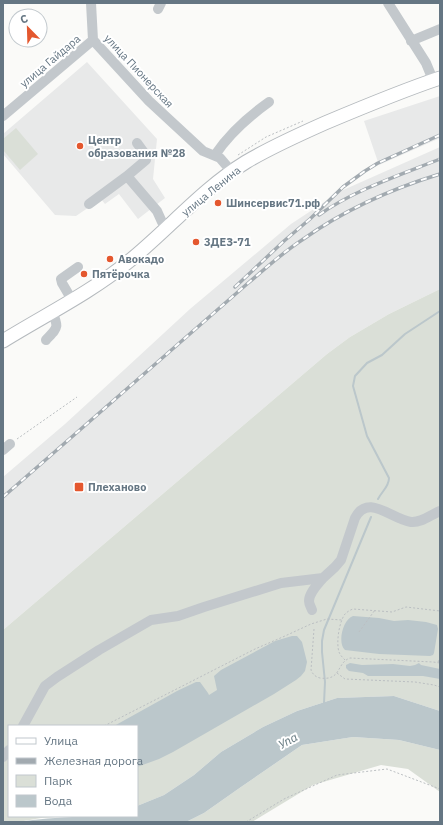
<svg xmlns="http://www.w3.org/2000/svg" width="443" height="825" font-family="'IBM Plex Sans',sans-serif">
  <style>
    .built { fill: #e8e9e9 }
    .green { fill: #dadfd7 }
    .water { fill: #bbc7cb }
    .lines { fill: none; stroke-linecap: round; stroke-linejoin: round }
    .stream { stroke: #bbc7cb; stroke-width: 2 }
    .major-casing { stroke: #b5babe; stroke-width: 15 }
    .path { stroke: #bbbfc2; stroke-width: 1; stroke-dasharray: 2 2; stroke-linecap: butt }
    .minor { stroke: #c3c8cc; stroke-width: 10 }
    .major { stroke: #fff; stroke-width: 13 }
    .rail-casing { stroke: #a2aab0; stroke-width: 3.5 }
    .rail { stroke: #fff; stroke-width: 2; stroke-dasharray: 6; stroke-linecap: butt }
    .poi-dot { fill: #e4572e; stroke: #fff; stroke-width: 1.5 }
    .labels { text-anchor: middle; stroke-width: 4; stroke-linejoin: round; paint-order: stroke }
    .street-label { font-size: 11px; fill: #657683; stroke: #fff }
    .poi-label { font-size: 11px; font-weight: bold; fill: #657683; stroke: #fff; text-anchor: start }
    .water-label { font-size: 12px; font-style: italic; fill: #60757c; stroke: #fff }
  </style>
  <rect width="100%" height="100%" fill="#fafaf8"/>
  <path class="built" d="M87,62l70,77 -4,40 12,19 -27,21 -19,-25 -14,10 -4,-5 -25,17 -21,-1 -52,-61v-20z
    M440,96v42l-61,27 -15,-44z
    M440,147v142l-51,25 -39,23 -23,17 -324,276v-153l62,-53 60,-55 65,-60 101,-85 50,-33z"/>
  <path class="green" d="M16,128l22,26 -18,16 -17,-20v-11z
    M440,289v422l-46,-15 -57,2 -40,13 -34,16 -42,25 -27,23 -30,20 -27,11v-80h-128v90h67l-35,2 -23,4h-15v-192l324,-276 23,-17 39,-23z
    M353,737l46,3 41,10v42l-32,-23 -27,-4 -68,20 -61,37h-66l18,-9 37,-26 61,-42z"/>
  <path class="water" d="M353,616l26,2 15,3 14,-1 18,2 11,3 1,4 -4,24 -1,2 -3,1 -51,-2 -34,-4c-8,-7 -2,-31 8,-34z
    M292,636h5l5,6 5,20 -2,9 -4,5 -5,4 -22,14 -101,58 -14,7 -22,8v-41h-23l63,-35 19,-9h4l8,11 1,2 8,-5 -3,-14 7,-6 54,-29z
    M350,663l12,2 31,-1 17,2 5,-1 4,-2 2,2 19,4v10l-17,-3h-55l-5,-3 -14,-2 -3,-3v-3z
    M394,696l46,15v39l-41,-10 -46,-3 -51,8 -61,42 -37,26 -18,9h-168c40,-6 78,-6 119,-6v-10l27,-11 30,-20 27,-23 42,-25 34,-16 40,-13z"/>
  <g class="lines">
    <path class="stream" d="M378,499c4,-8 11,-12 11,-21l-22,-42 -14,-50 2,-10 12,-13 15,-8 23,-21 35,-23
      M324,703l1,-21 -3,-30v-11l2,-11 47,-113"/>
    <defs>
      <path id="major" d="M3,341c42,-26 87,-48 125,-79 40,-32 74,-73 118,-100 25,-15 52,-27 79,-39 38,-16 76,-32 115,-45"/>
    </defs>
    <use href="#major" class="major-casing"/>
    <path class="path" d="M238,155l28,-18 37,-16
      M17,439l60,-42
      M314,629l-3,41c2,5 5,7 9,8 22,3 16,-15 30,-20l83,4 7,1
      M359,632l16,-22
      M345,660c-2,-2 -5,-5 -6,-8 -3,-9 0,-30 6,-38 2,-2 5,-4 8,-5l39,3 14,-5 34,4
      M438,662l2,-4
      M337,673l8,6 70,3 19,3 6,2
      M104,726l151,-77 30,-13 26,-12 16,-5 15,1
      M246,822l38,-23 53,-24 50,-6 53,20"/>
    <path class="minor" d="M91,3l2,37 56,61 54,50 17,7 12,14
      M388,3l38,60 7,17
      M158,9l3,-6
      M411,41l29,-12
      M3,116l90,-76
      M137,143l8,11 1,6 -19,16 30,35 5,11 5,6
      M215,155c14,-21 33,-38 54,-53
      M89,204l38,-28
      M72,300l-10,-17 -1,-4 17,-12
      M46,340c12,-13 13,-12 6,-29
      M3,450l7,-6
      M312,610c-1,-3 -3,-6 -3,-9 0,-8 9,-17 14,-23
      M23,726l22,-40 12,-9 42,-27 52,-30 27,-4 26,-9 77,-24 42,-5 12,-11 6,-7 14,-42c13,-25 36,1 56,4 11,1 19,-7 29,-11
      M3,757l6,-7"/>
    <use href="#major" class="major"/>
    <defs>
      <path id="rail" d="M319,215c35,-25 81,-40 121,-56
        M235,287l49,-46 26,-22 33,-32 22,-16 13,-8 62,-28
        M3,497l244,-213c18,-15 35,-31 55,-44 42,-30 89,-51 138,-66"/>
    </defs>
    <use href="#rail" class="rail-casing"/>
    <use href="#rail" class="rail"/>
  </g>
  <g class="poi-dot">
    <circle cx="80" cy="146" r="4"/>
    <circle cx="218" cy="203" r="4"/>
    <circle cx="196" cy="242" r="4"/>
    <circle cx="110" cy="259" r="4"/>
    <circle cx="84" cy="274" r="4"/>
    <rect x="74" y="482" width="10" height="10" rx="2"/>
  </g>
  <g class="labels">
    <g class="street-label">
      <text transform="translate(50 61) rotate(-40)" y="4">улица Гайдара</text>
      <text transform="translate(139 71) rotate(47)" y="4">улица Пионерская</text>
      <text transform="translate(211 191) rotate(-39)" y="4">улица Ленина</text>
    </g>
    <g class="poi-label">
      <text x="88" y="144">Центр<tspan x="88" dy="13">образования №28</tspan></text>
      <text x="226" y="207">Шинсервис71.рф</text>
      <text x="204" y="246">3ДЕЗ-71</text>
      <text x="118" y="263">Авокадо</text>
      <text x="92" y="278">Пятёрочка</text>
      <text x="88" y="491">Плеханово</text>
    </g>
    <g class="water-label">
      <text transform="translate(288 741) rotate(-29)" y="4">Упа</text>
    </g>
  </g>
  <rect width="443" height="825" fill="none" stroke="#657683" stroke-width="8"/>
  <rect x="8" y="725" width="130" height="92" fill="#ffffff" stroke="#c1c8cd"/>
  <rect x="16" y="738" width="20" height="6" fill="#ffffff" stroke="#c1c8cd"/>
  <text x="44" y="745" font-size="12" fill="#657683">Улица</text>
  <rect x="16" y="758" width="20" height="6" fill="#a2aab0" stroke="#c1c8cd"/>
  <text x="44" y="765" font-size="12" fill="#657683">Железная дорога</text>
  <rect x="16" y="775" width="20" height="12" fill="#dadfd7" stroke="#c1c8cd"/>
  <text x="44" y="785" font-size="12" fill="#657683">Парк</text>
  <rect x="16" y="795" width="20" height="12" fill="#bbc7cb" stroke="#c1c8cd"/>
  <text x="44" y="805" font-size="12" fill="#657683">Вода</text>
  <g transform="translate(28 28) rotate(337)"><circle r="19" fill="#ffffff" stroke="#c1c8cd"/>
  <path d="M0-3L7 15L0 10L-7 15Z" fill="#e4572e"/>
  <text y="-6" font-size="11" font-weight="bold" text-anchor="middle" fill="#657683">С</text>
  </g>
</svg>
